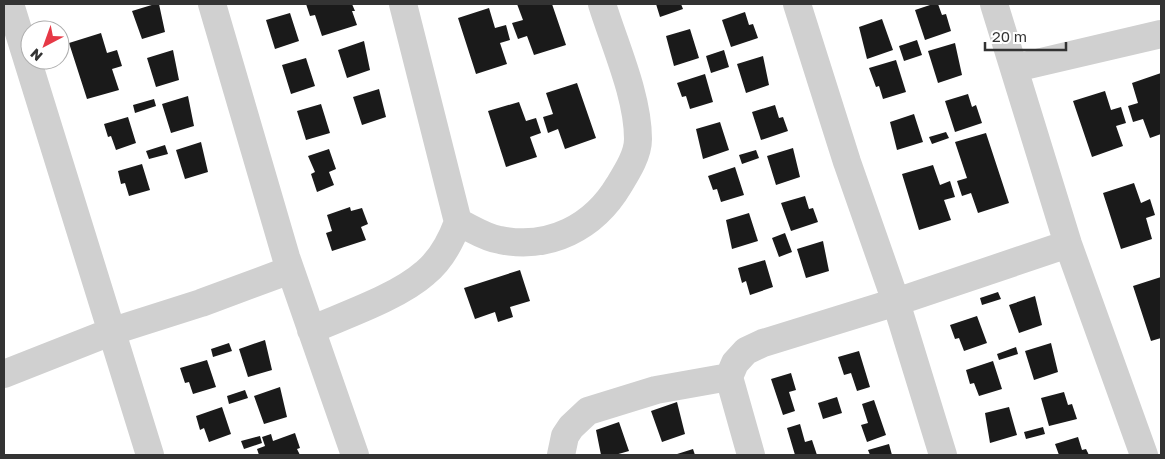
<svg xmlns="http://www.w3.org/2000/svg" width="1165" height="459" font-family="'Golos Text',sans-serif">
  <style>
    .building { fill: #1a1a1a }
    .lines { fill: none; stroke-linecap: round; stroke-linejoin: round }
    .minor { stroke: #d0d0d0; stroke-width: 28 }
  </style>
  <rect width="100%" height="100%" fill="#fff"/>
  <path class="building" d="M155,4h4l6,28 -23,7 -10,-28z
    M306,4h46l3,7h-3l5,14 -35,11 -7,-21 -5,1z
    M517,4h35l14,41 -32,10 -7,-19 -9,3 -6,-16 11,-3z
    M656,4h25l2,5 -23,8z
    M933,4h5l4,11 4,-1 5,17 -26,9 -10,-30z
    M489,8l6,20 11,-3 4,15 -10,3 7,21 -31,10 -18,-56z
    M745,12l4,13 4,-1 5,14 -27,9 -9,-27z
    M290,13l9,28 -24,8 -9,-29z
    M882,19l11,31 -26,9 -8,-32z
    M690,29l9,29 -25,8 -8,-30z
    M101,33l6,20 10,-3 5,16 -10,3 7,21 -32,9 -18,-56z
    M917,40l5,15 -18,6 -5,-15z
    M364,41l6,29 -23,8 -9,-28z
    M955,43l7,32 -24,8 -10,-32z
    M173,50l6,30 -23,7 -9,-29z
    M724,50l5,17 -18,6 -5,-17z
    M763,56l6,29 -23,8 -9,-29z
    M306,58l9,28 -24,8 -9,-29z
    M896,60l10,32 -23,7 -4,-13 -3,1 -7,-19z
    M1161,73v61l-11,4 -7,-19 -10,3 -5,-16 10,-3 -6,-20z
    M705,74l8,28 -23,7 -4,-13 -4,1 -5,-14z
    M577,83l19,55 -31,11 -7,-20 -10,4 -5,-16 10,-3 -7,-21z
    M379,89l7,28 -24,8 -9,-28z
    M1105,91l6,19 10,-3 5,16 -10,3 7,20 -31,11 -19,-56z
    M968,94l4,13 4,-2 6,18 -27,9 -10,-31z
    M188,96l6,30 -23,7 -9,-29z
    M154,99l2,7 -21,7 -2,-8z
    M519,102l7,19 10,-3 5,15 -11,4 7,20 -31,10 -18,-56z
    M321,104l9,29 -24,7 -9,-29z
    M775,105l4,13 4,-1 5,14 -27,9 -9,-28z
    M914,114l9,28 -26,8 -7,-28z
    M128,117l8,26 -20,7 -5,-14 -3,1 -4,-13z
    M720,122l9,28 -26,9 -7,-30z
    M946,132l3,6 -17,6 -3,-7z
    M986,133l23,70 -31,10 -7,-20 -9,3 -5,-15 10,-3 -12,-36z
    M201,142l7,30 -23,7 -9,-29z
    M165,145l3,9 -19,5 -3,-8z
    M793,148l7,29 -24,8 -9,-29z
    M329,149l7,20 -7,3 5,13 -17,7 -6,-18 4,-2 -7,-16z
    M756,150l3,8 -17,6 -3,-9z
    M142,164l8,26 -21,6 -4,-13 -4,1 -3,-13z
    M933,165l7,20 10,-4 5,16 -11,3 7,20 -32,10 -17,-56z
    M735,167l9,28 -23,7 -4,-13 -4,1 -5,-14z
    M1134,183l7,20 9,-4 5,16 -9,3 6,21 -31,10 -18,-56z
    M805,196l4,13 4,-1 5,14 -27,9 -10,-28z
    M350,207l1,4 11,-3 6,16 -7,3 5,13 -34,11 -6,-18 6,-2 -5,-16z
    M749,213l9,28 -26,8 -6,-29z
    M785,233l7,19 -13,5 -7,-19z
    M823,241l6,30 -23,7 -9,-29z
    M765,260l8,27 -23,8 -4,-14 -4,2 -4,-15z
    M520,270l10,31 -20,6 3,10 -15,5 -3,-10 -20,7 -11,-31z
    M1161,277v61l-10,3 -18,-55z
    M998,292l3,7 -19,6 -2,-7z
    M1035,296l7,29 -23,8 -10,-28z
    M977,316l10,27 -23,8 -5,-13 -4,1 -5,-14z
    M265,340l7,30 -24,7 -9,-28z
    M229,343l3,8 -19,6 -2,-8z
    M1051,343l7,29 -24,8 -9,-29z
    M1016,347l2,7 -19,6 -2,-6z
    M859,351l11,36 -13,4 -6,-18 -7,2 -6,-18z
    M207,360l9,27 -23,7 -4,-12 -4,1 -5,-15z
    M993,361l9,28 -23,7 -5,-13 -4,1 -4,-14z
    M791,373l5,17 -7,2 6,19 -12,4 -12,-36z
    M280,387l7,30 -23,7 -10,-28z
    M245,390l3,8 -19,6 -2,-8z
    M1064,392l4,13 4,-1 5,15 -28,7 -8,-28z
    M837,397l5,16 -19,6 -5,-16z
    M874,400l12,35 -19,7 -6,-17 7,-2 -6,-19z
    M677,402l8,32 -23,8 -11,-31z
    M222,407l9,27 -22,8 -5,-14 -4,2 -4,-14z
    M1009,407l8,28 -27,8 -5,-30z
    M619,422l10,29 -14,4h-14l-5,-25z
    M800,424l5,18 7,-2 5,15h-22l-8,-27z
    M1043,427l2,7 -19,5 -2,-7z
    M295,433l5,15 -3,1 3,6h-41l-2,-6 8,-3 -3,-9 9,-3 2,7z
    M260,436l2,7 -18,6 -3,-8z
    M1078,437l4,13 4,-1 3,6h-30l-4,-11z
    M889,444l3,11h-22l-2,-5z
    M693,449l2,6h-21z"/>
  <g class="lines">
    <path class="minor" d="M10,4l140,451
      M212,4l74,253 69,198
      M797,4l50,158 49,140 47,153
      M994,4l74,240 76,211
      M1015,68l146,-34
      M458,222c13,6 28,16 42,18 50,10 94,-13 119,-55 8,-13 19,-30 19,-46 0,-43 -23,-93 -36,-135
      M311,330c34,-15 87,-33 114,-57 16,-13 26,-32 33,-51l-55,-218
      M4,374l109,-43 88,-28 89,-33
      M561,455l4,-19 6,-9 17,-16 68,-21 73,-13
      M751,455l-22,-78 6,-14 11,-12 17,-8 133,-41 172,-58"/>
  </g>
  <rect width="1165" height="459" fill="none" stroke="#333333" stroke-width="10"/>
  <g transform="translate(45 45) rotate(221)"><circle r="24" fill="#ffffff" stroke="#adadad"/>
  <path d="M0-4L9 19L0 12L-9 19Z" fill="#e63946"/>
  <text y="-8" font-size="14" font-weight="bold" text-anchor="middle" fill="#333333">N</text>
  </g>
  <path d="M985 42v8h81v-8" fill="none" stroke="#333333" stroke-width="2.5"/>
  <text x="992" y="42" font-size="15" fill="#333333" stroke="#ffffff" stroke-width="4" paint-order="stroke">20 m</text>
</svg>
